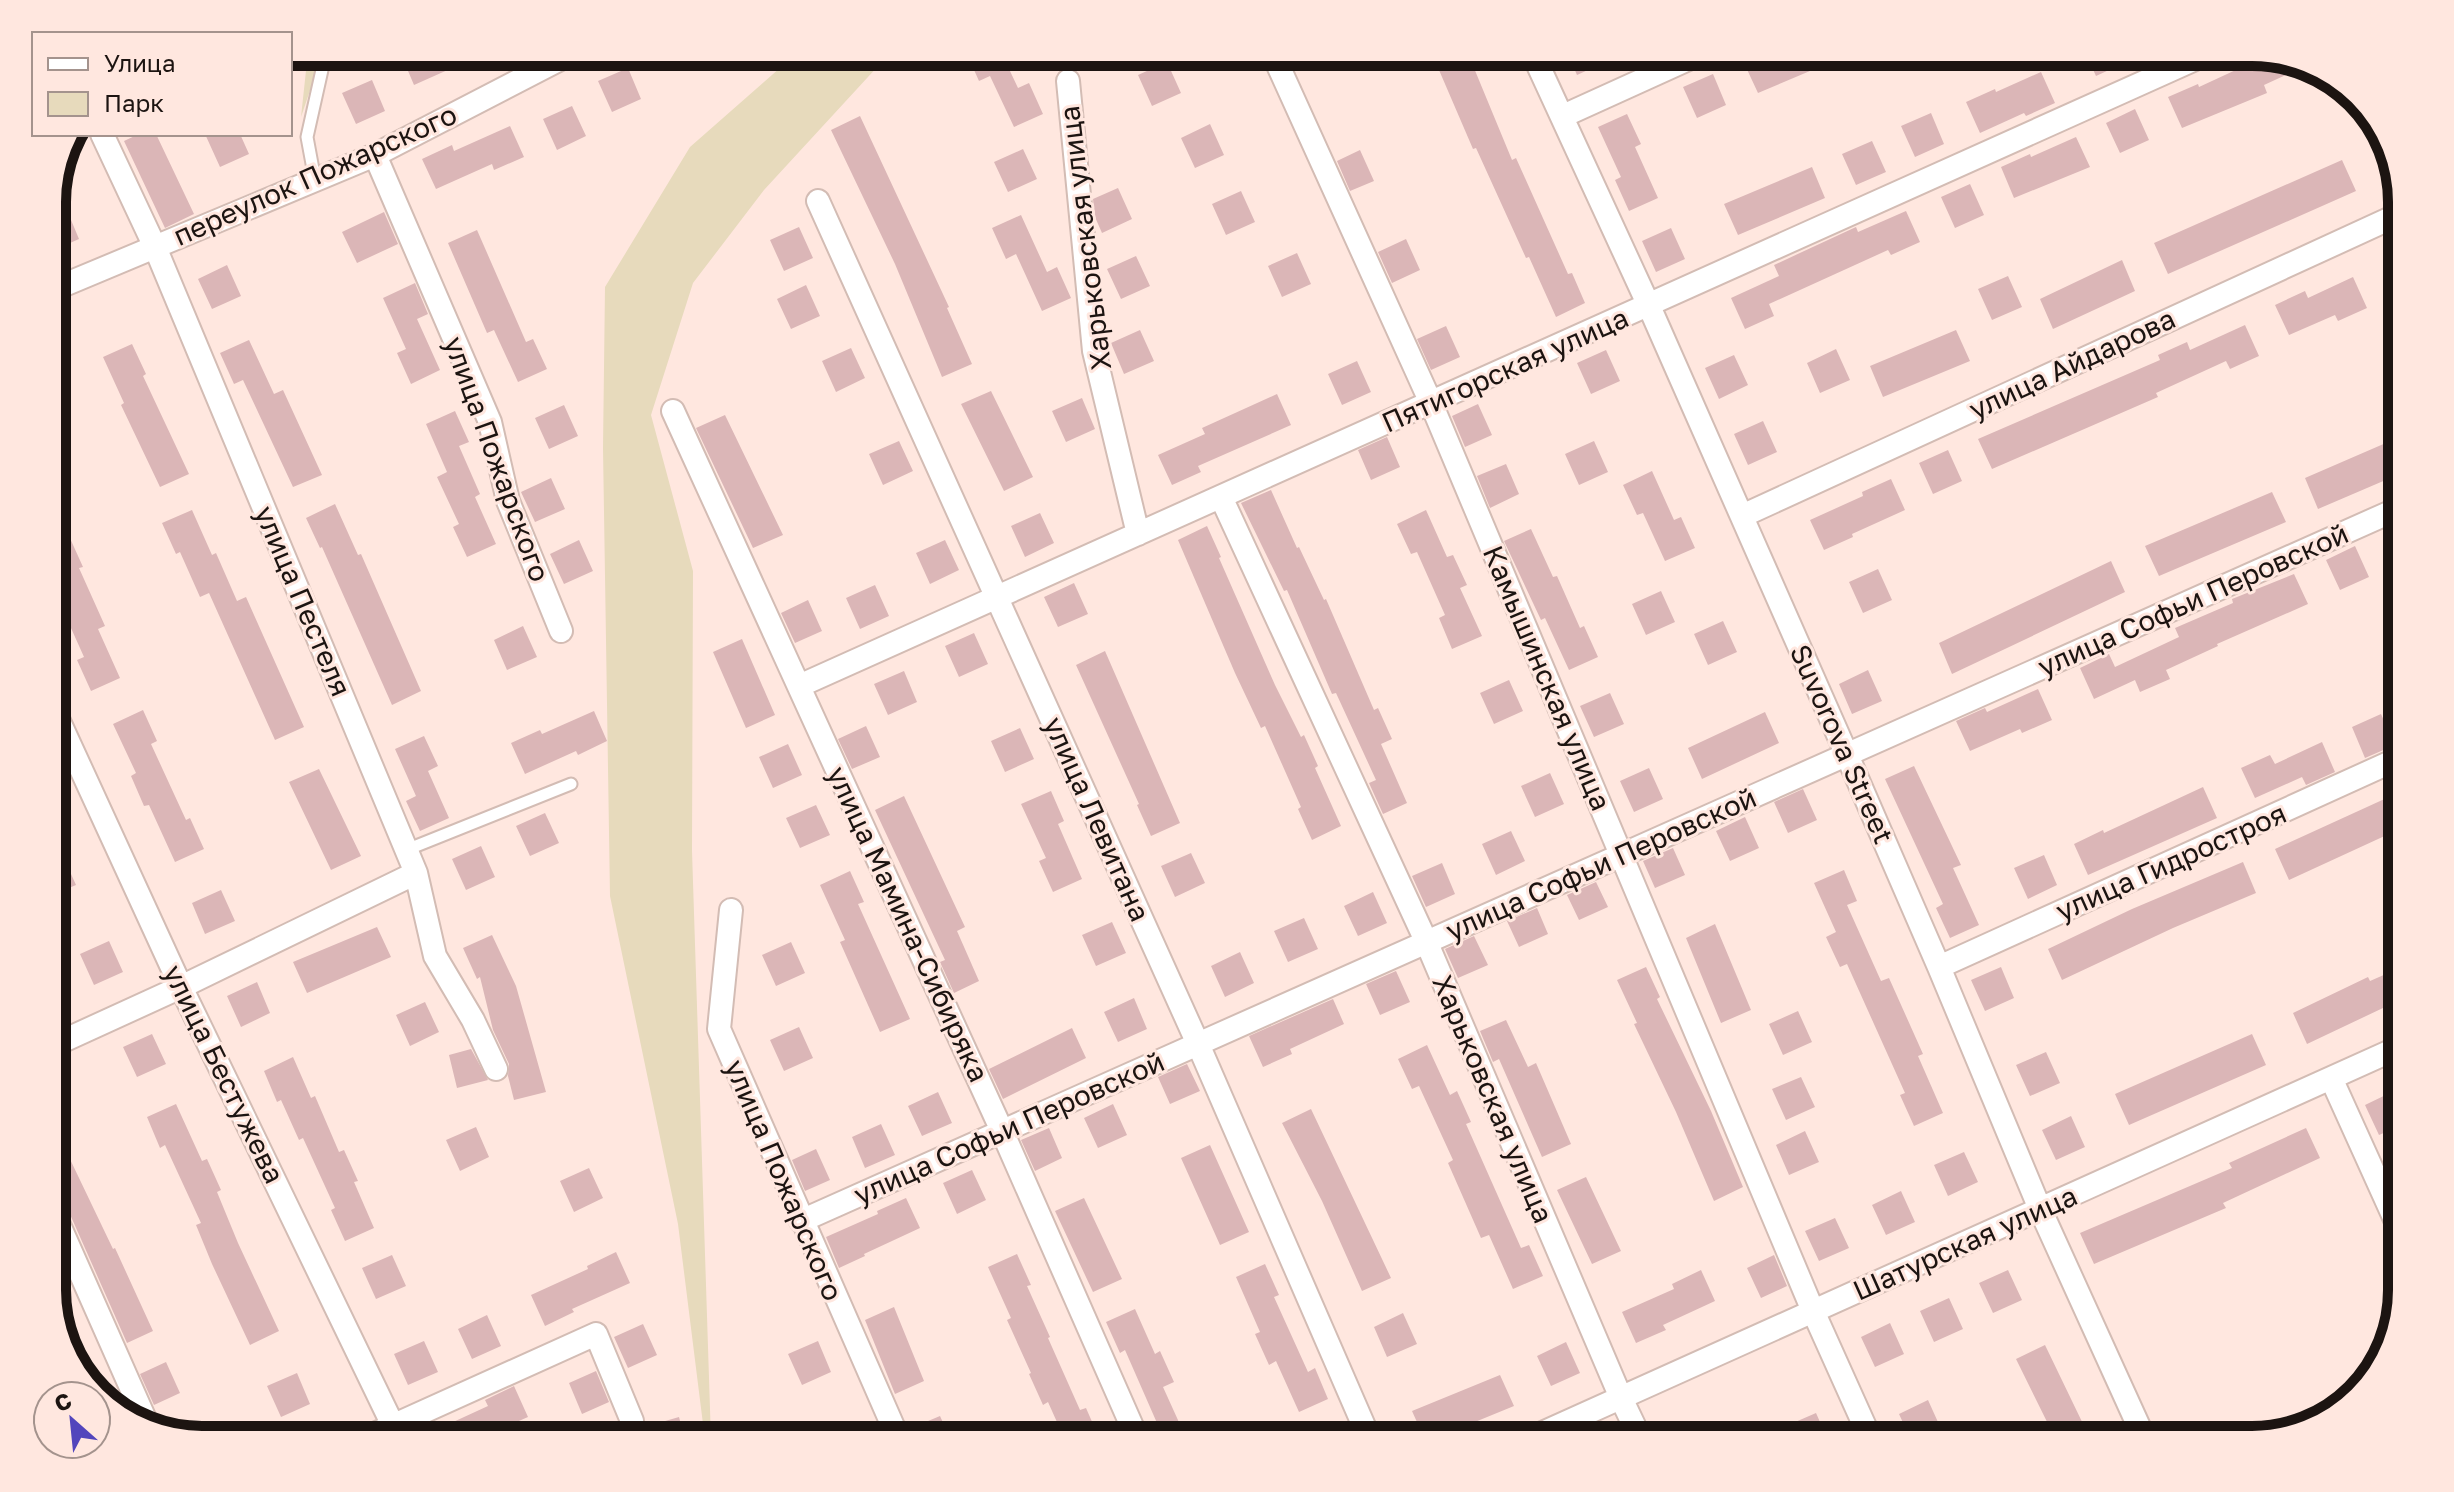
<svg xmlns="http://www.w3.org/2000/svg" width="2454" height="1492" font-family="'Golos Text',sans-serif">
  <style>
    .green { fill: #e7dabc }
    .building { fill: #dbb6b7 }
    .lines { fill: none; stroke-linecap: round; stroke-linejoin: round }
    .service-casing { stroke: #d3bcb4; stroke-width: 15 }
    .minor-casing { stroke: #d3bcb4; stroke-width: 26 }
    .service { stroke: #fff; stroke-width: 11 }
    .minor { stroke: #fff; stroke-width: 22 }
    .labels { text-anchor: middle; stroke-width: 6; stroke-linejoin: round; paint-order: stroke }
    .street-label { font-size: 28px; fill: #1c1411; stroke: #ffe7df }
    .rim { fill: none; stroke: #1c1411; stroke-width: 10 }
  </style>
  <rect width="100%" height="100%" fill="#ffe7df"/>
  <path class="green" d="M308,52h15l-22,65z
    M798,52h93l-127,138 -71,93 -42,132 42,156 -1,280 19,589h-6l-27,-216 -68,-328 -7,-448 2,-161 85,-140z"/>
  <path class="building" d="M400,52h88l-74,33z
    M966,52h35l17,36 11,-5 14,31 -29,13 -24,-51 -11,5z
    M1567,52h60l-50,23z
    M1768,52h87l-97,41 -14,-30z
    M2085,52h63l-52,24z
    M1469,56l43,104 4,-2 52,116 4,-1 13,30 -29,14 -27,-60 -3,1 -50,-110 -3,1 -34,-79z
    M2266,56l39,10 -41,19 3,8 -85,35 -14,-31 30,-13 1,3z
    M1167,62l14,31 -29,13 -14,-31z
    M628,68l13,31 -29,13 -14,-31z
    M2041,72l14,31 -29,13 -2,-3 -44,20 -14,-31 29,-13 1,3z
    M1713,74l13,31 -29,13 -14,-31z
    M372,80l13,31 -29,13 -14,-31z
    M572,106l14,30 -29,14 -14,-31z
    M2135,109l14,31 -29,13 -14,-30z
    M1931,113l13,31 -29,13 -14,-31z
    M1627,114l14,30 -6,3 23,51 -29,13 -14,-31 6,-3 -23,-50z
    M860,116l89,191 -2,1 25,56 -30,13 -47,-113 -64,-134z
    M1210,124l14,31 -29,13 -14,-30z
    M510,126l14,31 -30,13 -2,-6 -56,25 -14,-30 30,-14 2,6z
    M139,134h17l38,80 -29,14 -41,-87z
    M205,134h35l9,20 -29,13z
    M2076,137l14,30 -76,31 -13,-31 29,-13 1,3z
    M1872,141l14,31 -30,13 -14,-31z
    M1023,149l14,30 -29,13 -14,-30z
    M1360,150l14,31 -24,10 -13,-30z
    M2342,160l14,31 -188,83 -14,-31z
    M1812,167l13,31 -87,37 -14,-31z
    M1970,184l14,31 -29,13 -14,-31z
    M1118,188l14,31 -30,14 -7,-16 -2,-18z
    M1241,191l14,31 -29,13 -14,-31z
    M66,208l13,31 -27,12v-37z
    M1906,211l14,31 -29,13 -3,-5 -119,54 5,12 -29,13 -14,-31 48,-22 -5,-11 82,-38 2,5z
    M384,212l14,32 -41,19 -15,-31z
    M1021,215l26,57 10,-5 14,31 -29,13 -26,-57 -10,5 -14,-31z
    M799,227l14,31 -29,13 -14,-31z
    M1671,228l14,31 -29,13 -14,-31z
    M477,230l49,112 7,-3 14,30 -29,13 -24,-52 -7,3 -39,-90z
    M1406,239l14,31 -28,13 -14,-31z
    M1297,253l14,31 -29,13 -14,-31z
    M1136,256l14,30 -29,13 -14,-30z
    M2122,260l13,31 -82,38 -13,-30z
    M227,265l14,31 -29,13 -14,-30z
    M2008,276l14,31 -30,13 -14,-31z
    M2353,277l14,31 -29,13 -3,-6 -46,20 -14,-30 30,-14 3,7z
    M415,283l13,31 -11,5 23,51 -29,14 -14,-31 9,-4 -23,-51z
    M806,285l14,31 -29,13 -14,-30z
    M2245,325l14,31 -29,13 -4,-8 -70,32 2,4 -166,72 -14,-30 182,-79 -2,-5 29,-13 3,8z
    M1446,326l14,31 -29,13 -14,-31z
    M1140,330l14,31 -30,13 -13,-31z
    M1956,330l14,31 -87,36 -13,-31z
    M249,340l25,54 9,-4 39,85 -29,12 -50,-107 -9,4 -14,-31z
    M132,344l14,30 -3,2 46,98 -29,13 -39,-82 3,-2 -21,-46z
    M851,348l14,30 -29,14 -14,-31z
    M1836,349l14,31 -30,13 -13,-30z
    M1606,350l14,31 -29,13 -14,-31z
    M1734,355l14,30 -29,14 -14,-31z
    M1357,361l14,31 -29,13 -14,-31z
    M991,391l42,86 -29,14 -43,-87z
    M1277,394l14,31 -93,41 3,6 -29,13 -14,-30 47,-21 -3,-6z
    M1082,398l13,31 -29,13 -14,-31z
    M1478,404l14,31 -27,12 -13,-31z
    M564,405l14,31 -29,13 -14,-31z
    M455,411l14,31 -10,4 21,48 -5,3 21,47 -29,13 -14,-30 6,-3 -22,-47 10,-5 -21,-48z
    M725,415l58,120 -30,13 -57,-120z
    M1763,421l14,31 -29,13 -14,-31z
    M2402,436v37l-84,36 -13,-31z
    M1387,437l13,30 -29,13 -13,-30z
    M899,441l14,30 -30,14 -14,-31z
    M1594,441l14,31 -29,13 -14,-31z
    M1948,450l14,31 -29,13 -14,-31z
    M1506,464l13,30 -29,14 -13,-32z
    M1652,471l22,49 7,-3 14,31 -30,13 -22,-48 -6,2 -14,-30z
    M551,478l14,31 -30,13 -14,-30z
    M1891,479l14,31 -53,24 1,3 -29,13 -14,-30 53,-24 -1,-4z
    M1271,490l26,58 2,-1 25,53 2,-1 48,111 4,-2 14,31 -11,5 26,59 -24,11 -14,-31 7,-3 -40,-87 -4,1 -45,-104 -3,1 -43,-88z
    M2272,492l14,30 -127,54 -14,-30z
    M335,504l23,51 3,-1 60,137 -29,14 -70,-158 -2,1 -14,-30z
    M192,510l20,45 4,-2 21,48 9,-4 58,130 -29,13 -66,-147 -9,4 -20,-45 -4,2 -14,-31z
    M1426,510l21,47 6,-2 14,30 -7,3 22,48 -30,13 -13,-31 6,-3 -28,-63 -6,2 -14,-30z
    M1040,513l14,30 -29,14 -14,-31z
    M1207,526l14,31 -2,1 56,127 26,52 3,-2 14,31 -3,2 26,58 -29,14 -14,-31 3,-2 -36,-81 -4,2 -26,-55 -57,-133z
    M1531,529l22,48 4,-1 23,52 4,-2 14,31 -29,13 -24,-52 -4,2 -37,-79z
    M69,536l14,31 -4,1 26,58 -7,3 22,49 -29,13 -14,-31 7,-3 -22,-49 4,-1 -14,-30v-34z
    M579,540l14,31 -29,13 -14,-30z
    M945,540l14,30 -29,14 -14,-31z
    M2355,546l14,31 -29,13 -14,-30z
    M2111,561l14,31 -173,82 -13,-31z
    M1878,569l14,31 -29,13 -14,-31z
    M2294,574l14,30 -91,40 1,2 -52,24 4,9 -30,13 -5,-12 -41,19 -14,-31 29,-14 6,13 64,-30 -4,-9 58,-25 -1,-4z
    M1074,583l14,31 -30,13 -14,-30z
    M875,585l14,31 -29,13 -14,-31z
    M1661,591l14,31 -29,13 -14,-31z
    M808,600l14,31 -27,12 -14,-30z
    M1723,621l14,31 -29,13 -14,-31z
    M523,626l14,31 -30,13 -13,-30z
    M974,633l14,31 -29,13 -14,-31z
    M742,639l33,76 -29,13 -33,-76z
    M1105,651l75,172 -29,13 -14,-31 2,-1 -63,-139z
    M1868,670l14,31 -30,13 -13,-30z
    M904,671l13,31 -29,13 -14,-31z
    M1509,680l14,31 -29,13 -14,-31z
    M2038,689l14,31 -30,13 -2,-4 -50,22 -14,-30 29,-13 2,4z
    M1610,693l14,31 -30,13 -14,-31z
    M143,710l14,31 -6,3 35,76 4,-2 14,31 -29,13 -26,-57 -5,1 -13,-30 5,-3 -23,-49z
    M594,711l13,30 -29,14 -2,-4 -51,23 -14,-31 29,-13 2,4z
    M1765,712l14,31 -77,36 -14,-31z
    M2381,714l14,31 -30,13 -13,-31z
    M866,726l14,31 -28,12 -14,-30z
    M1020,728l14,31 -29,13 -14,-31z
    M424,736l14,30 -10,5 21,47 -29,13 -14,-30 10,-5 -21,-47z
    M2322,742l13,30 -29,13 -4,-8 -47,21 -14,-30 29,-13 5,9z
    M788,744l14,31 -29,13 -14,-31z
    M1914,766l47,99 -8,3 26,57 -29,13 -14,-30 7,-4 -58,-125z
    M1649,768l14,31 -29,13 -14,-31z
    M319,769l42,87 -30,14 -42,-88z
    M1550,773l14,31 -29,13 -14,-31z
    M2203,787l14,31 -129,57 -14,-31 29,-14 1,3z
    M1803,789l14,31 -29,13 -14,-31z
    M1051,791l13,30 -6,3 24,55 -29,13 -14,-31 7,-3 -25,-54z
    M2402,791v37l-113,52 -14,-31z
    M904,796l61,131 -8,4 22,50 -25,12 -14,-31 5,-2 -70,-150z
    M816,805l14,30 -30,13 -14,-30z
    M545,813l14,30 -29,13 -14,-30z
    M1745,817l14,31 -29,13 -14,-30z
    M1511,831l14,30 -29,14 -14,-31z
    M52,832l24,53 -24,10z
    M481,846l14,31 -29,13 -14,-31z
    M1673,848l12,27 -30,13 -12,-27z
    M1191,853l14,30 -30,14 -14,-31z
    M2044,855l13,30 -29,14 -14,-31z
    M2243,862l13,31 -83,35 -111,52 -14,-31 84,-40z
    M1442,863l13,31 -29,13 -14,-31z
    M1844,870l13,31 -10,4 34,76 8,-3 34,76 -5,2 25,57 -29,13 -14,-31 5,-2 -58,-129 -7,3 -14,-30 10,-5 -22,-49z
    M850,871l14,31 -6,2 52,115 -30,13 -40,-90 5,-2 -25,-55z
    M1596,882l12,25 -29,13 -12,-25z
    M221,890l14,31 -30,13 -13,-31z
    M1373,892l14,31 -29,13 -14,-30z
    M1537,908l11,26 -29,13 -12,-26z
    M1304,918l14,31 -30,13 -14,-31z
    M1112,922l14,31 -30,13 -14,-31z
    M1715,924l36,86 -30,13 -35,-85z
    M377,927l14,30 -84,36 -14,-31z
    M492,935l24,51 30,106 -32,8 -6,-24 1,-12 -16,-34 -13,-53 -3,2 -14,-31z
    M1474,936l14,29 -30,13 -13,-29z
    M109,941l14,31 -29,13 -14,-31z
    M791,942l14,31 -29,13 -14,-31z
    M1240,952l14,31 -29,14 -14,-31z
    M1646,967l14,30 -3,2 54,112 32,76 -29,14 -38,-89 -42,-88 3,-1 -20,-43z
    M2001,967l13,31 -29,13 -14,-31z
    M2402,967v32l-95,45 -14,-31 75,-36 2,4z
    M1396,971l14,31 -30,13 -14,-31z
    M257,982l13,31 -29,14 -14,-31z
    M1134,998l13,31 -29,13 -14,-30z
    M1333,999l11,25 -54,25 2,5 -29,13 -14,-31z
    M425,1002l14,30 -29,14 -14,-31z
    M1798,1011l14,31 -29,13 -14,-31z
    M1506,1020l22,47 8,-4 35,81 -29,13 -43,-98 -6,3 -13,-31z
    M799,1027l14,31 -29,13 -14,-31z
    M1072,1028l14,30 -83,41 -14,-30z
    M152,1034l14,30 -29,13 -14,-30z
    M2252,1034l14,31 -137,60 -14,-31z
    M1427,1045l23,50 7,-4 14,31 -5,2 55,124 8,-3 14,31 -30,13 -24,-54 -8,3 -33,-75 5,-3 -34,-74 -7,3 -14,-30z
    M471,1049l17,31 -31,8 -8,-33z
    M2046,1052l14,31 -30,13 -14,-31z
    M293,1057l18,41 4,-2 24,56 5,-2 14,31 -4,1 20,46 -29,13 -14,-31 4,-2 -32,-70 -4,2 -18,-40 -4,2 -13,-31z
    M1187,1064l13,27 -30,13 -12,-27z
    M1801,1077l14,30 -29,13 -14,-31z
    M2394,1091l8,17v17l-23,10 -14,-30z
    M938,1092l14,31 -30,13 -14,-30z
    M176,1104l26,57 5,-2 14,31 -4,2 21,51 41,88 -29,14 -38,-81 -16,-39 5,-2 -36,-78 -5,3 -13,-31z
    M1113,1104l14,31 -29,13 -14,-30z
    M1311,1109l80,169 -29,13 -40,-90 -40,-78z
    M2071,1116l14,31 -29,13 -14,-30z
    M881,1124l14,31 -30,13 -13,-31z
    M476,1127l13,30 -29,14 -14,-31z
    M1049,1128l13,30 -27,13 -14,-31z
    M2306,1128l14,30 -97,45 3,5 -132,56 -14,-31 152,-65 -3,-5z
    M1805,1131l14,31 -30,13 -13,-30z
    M1210,1145l39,87 -29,13 -39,-87z
    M816,1149l14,31 -25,11 -13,-31z
    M1964,1152l14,30 -30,14 -14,-31z
    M68,1155l45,94 2,-1 38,83 -26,12 -62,-140 -13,-11v-30z
    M589,1168l14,30 -29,14 -14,-31z
    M972,1170l14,30 -29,14 -14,-31z
    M1586,1177l35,74 -29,13 -35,-74z
    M1901,1191l14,31 -29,13 -14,-30z
    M906,1198l14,30 -56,26 1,2 -26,12 -13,-31 52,-23 -1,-3z
    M1084,1198l38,81 -29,13 -38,-81z
    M1835,1218l14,30 -30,13 -14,-30z
    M616,1252l14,31 -58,26 2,3 -29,14 -14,-31 57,-26 -1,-3z
    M1017,1254l14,31 -4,1 23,51 -2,1 32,72 6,-2 14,32h-35l-17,-38 -5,3 -14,-31 2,-1 -24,-53 4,-2 -23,-51z
    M392,1255l14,31 -30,13 -14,-31z
    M1774,1255l13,31 -26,12 -14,-30z
    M1265,1264l14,31 -5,2 34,75 7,-4 13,31 -29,13 -23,-51 -7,4 -14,-31 5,-2 -24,-55z
    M1701,1270l14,31 -52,24 3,5 -30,13 -14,-31 52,-23 -2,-5z
    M2008,1270l14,30 -29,13 -14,-30z
    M1949,1298l14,31 -29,13 -14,-31z
    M894,1307l30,74 -29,13 -30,-74z
    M1135,1309l20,45 5,-3 14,31 -11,5 24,53h-35l-4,-13 9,-4 -32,-73 -5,3 -14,-31z
    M1403,1313l14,31 -30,13 -13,-30z
    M487,1315l14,31 -29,13 -14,-30z
    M1890,1323l14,31 -29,13 -14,-30z
    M643,1324l14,31 -29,13 -14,-31z
    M424,1341l14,31 -30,13 -14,-31z
    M818,1341l13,31 -29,13 -14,-31z
    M1566,1342l14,31 -29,13 -14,-30z
    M2045,1345l40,83 -25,12h-4l-40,-81z
    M166,1362l14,31 -26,12 -14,-31z
    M596,1371l13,31 -27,12 -13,-31z
    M297,1373l13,31 -29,13 -14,-31z
    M1500,1375l14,31 -83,34h-6l-13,-29z
    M514,1386l14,31 -52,23h-62l74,-34 -3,-6z
    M1928,1400l14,31 -20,9h-11l-12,-26z
    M1816,1413l12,27h-36l-6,-14z
    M940,1416l11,24h-38l-4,-11z
    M679,1417l6,23h-33l-4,-14z"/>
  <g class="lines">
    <defs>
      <path id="service" d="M315,180l-8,-43 19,-85
        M406,850l165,-66"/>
      <path id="minor" d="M1272,52l159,351 382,908 58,129
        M1532,52l117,254 198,449 92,212 101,242 105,231
        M1068,81l26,270 44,183
        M1563,116l141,-64
        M102,134l53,113 261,626 19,83 38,64 23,49
        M375,155l115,267 18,79 53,130
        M818,201l380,843 172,396
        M52,290l323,-135 199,-103
        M673,411l329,720 136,309
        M1221,497l205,444 195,457 20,42
        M1742,516l660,-303
        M799,686l1412,-634
        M52,706l129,281 219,453
        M731,910l-12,119 180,411
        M1939,967l463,-210
        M52,1046l129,-59 235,-114
        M2331,1078l71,157
        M52,1209l96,217
        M801,1221l1601,-714
        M361,1440l235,-106 36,87
        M1527,1440l875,-394"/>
    </defs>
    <use href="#service" class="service-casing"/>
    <use href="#minor" class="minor-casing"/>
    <use href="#service" class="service"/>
    <use href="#minor" class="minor"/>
  </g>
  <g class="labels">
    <g class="street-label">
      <text transform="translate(315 175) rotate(-24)" y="10">переулок Пожарского</text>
      <text transform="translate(1085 238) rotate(-97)" y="10">Харьковская улица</text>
      <text transform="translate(2072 364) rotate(-25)" y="10">улица Айдарова</text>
      <text transform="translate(1505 370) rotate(-24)" y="10">Пятигорская улица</text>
      <text transform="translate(497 459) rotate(70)" y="10">улица Пожарского</text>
      <text transform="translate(2193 600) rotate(-24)" y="10">улица Софьи Перовской</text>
      <text transform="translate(303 601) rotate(67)" y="10">улица Пестеля</text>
      <text transform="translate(1547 678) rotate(67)" y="10">Камышинская улица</text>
      <text transform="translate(1842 744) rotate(66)" y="10">Suvorova Street</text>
      <text transform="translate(1097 819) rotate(66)" y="10">улица Левитана</text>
      <text transform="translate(2171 862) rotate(-24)" y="10">улица Гидростроя</text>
      <text transform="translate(1601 864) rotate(-24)" y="10">улица Софьи Перовской</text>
      <text transform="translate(908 924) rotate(65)" y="10">улица Мамина-Сибиряка</text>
      <text transform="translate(224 1074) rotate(64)" y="10">улица Бестужева</text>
      <text transform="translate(1493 1099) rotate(67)" y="10">Харьковская улица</text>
      <text transform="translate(1009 1128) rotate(-24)" y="10">улица Софьи Перовской</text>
      <text transform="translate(784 1180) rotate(67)" y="10">улица Пожарского</text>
      <text transform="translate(1965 1243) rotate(-24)" y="10">Шатурская улица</text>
    </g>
  </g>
  <path d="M0 0H2454V1492H0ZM202 66H2252A136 136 0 0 1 2388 202V1290A136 136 0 0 1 2252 1426H202A136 136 0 0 1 66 1290V202A136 136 0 0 1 202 66Z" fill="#ffe7df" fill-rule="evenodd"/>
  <path class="rim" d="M202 66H2252A136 136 0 0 1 2388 202V1290A136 136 0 0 1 2252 1426H202A136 136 0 0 1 66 1290V202A136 136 0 0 1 202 66Z"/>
  <rect x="32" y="32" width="260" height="104" fill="#ffe7df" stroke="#a4938d" stroke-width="2"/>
  <rect x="48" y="58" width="40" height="12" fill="#ffffff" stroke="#a4938d" stroke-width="2"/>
  <text x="104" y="72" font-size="24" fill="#1c1411">Улица</text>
  <rect x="48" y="92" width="40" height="24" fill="#e7dabc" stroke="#a4938d" stroke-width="2"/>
  <text x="104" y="112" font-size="24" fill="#1c1411">Парк</text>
  <g transform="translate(72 1420) rotate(333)"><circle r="38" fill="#ffe7df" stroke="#a4938d" stroke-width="2"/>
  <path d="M0-6L14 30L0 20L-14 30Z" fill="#5245bc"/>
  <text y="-12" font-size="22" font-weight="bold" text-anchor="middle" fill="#1c1411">С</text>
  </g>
</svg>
